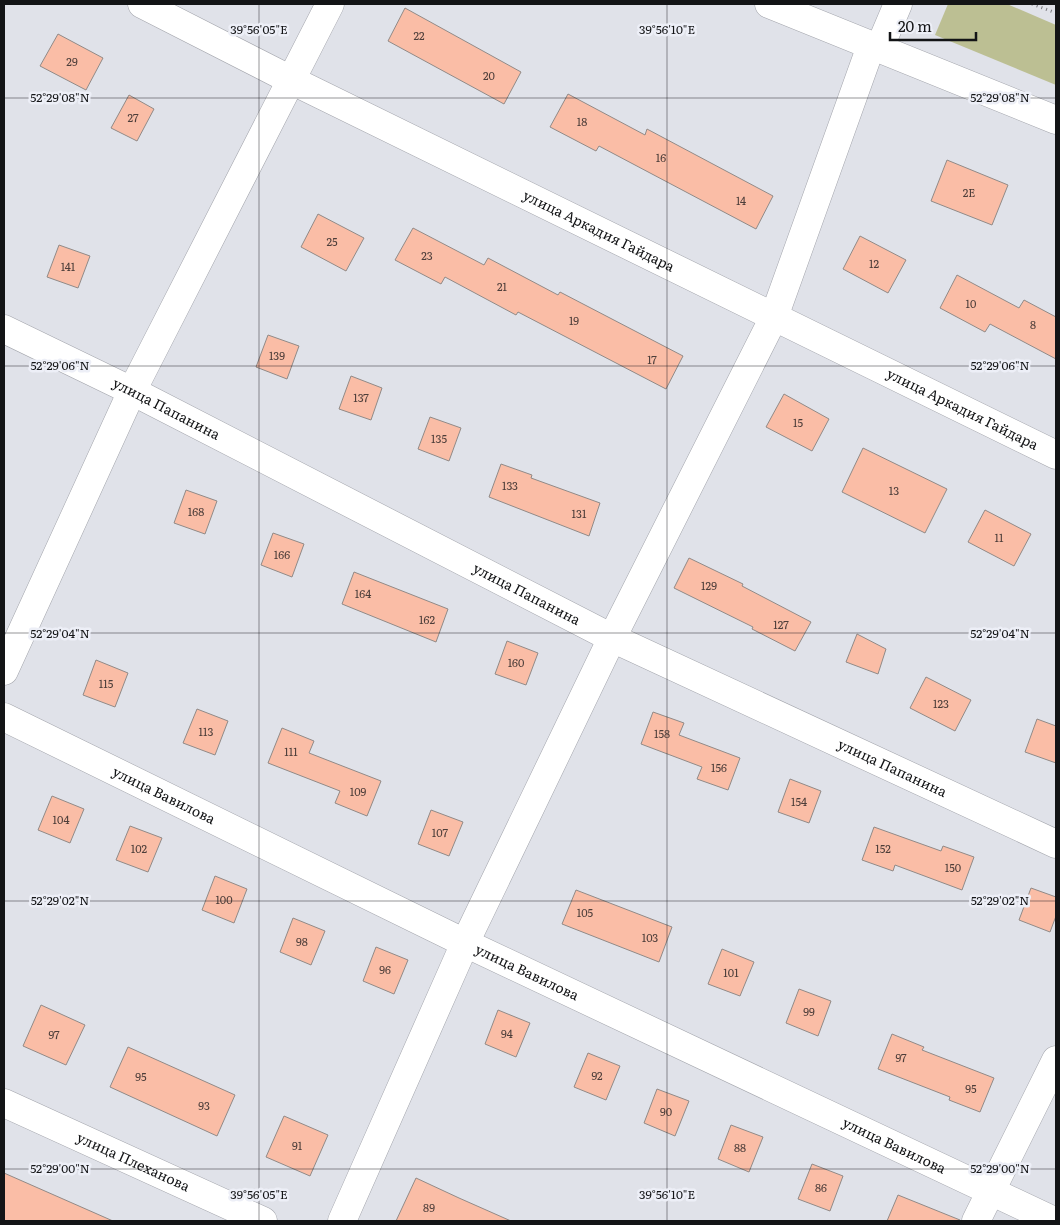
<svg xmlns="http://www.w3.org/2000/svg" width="1060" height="1225" font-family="Literata,serif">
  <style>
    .green { fill: #bcbf93 }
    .building { fill: #fabda6; stroke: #918a87 }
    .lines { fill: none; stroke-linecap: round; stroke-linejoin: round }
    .minor-casing { stroke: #a3a5ac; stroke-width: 29 }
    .path { stroke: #78797e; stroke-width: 3; stroke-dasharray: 1 4; stroke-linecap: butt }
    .minor { stroke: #fff; stroke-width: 28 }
    .ticks { fill: none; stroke: #131416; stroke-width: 1; stroke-opacity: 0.45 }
    .labels { text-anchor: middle; stroke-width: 5; stroke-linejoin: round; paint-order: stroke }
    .number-label { font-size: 11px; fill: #4d3e3a }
    .street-label { font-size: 14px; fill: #131416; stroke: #edeff7 }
    .ticks-label { font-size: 12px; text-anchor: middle; fill: #131416; stroke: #edeff7; stroke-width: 5; stroke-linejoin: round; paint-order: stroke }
  </style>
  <rect width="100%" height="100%" fill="#e0e2e9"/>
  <path class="green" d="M948,4h59l49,21v60l-121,-50z"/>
  <path class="building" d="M405,8l116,64 -17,32 -116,-63z
    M58,34l45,24 -17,32 -46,-24z
    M568,94l77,41 2,-6 126,67 -17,33 -157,-83 -3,5 -46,-24z
    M129,95l25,14 -17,32 -26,-13z
    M947,160l61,25 -16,40 -61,-24z
    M318,214l46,24 -18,33 -45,-24z
    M413,228l71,37 4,-7 70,37 2,-3 123,64 -17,33 -148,-77 -2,3 -71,-38 -4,7 -46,-24z
    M860,236l46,24 -18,33 -45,-24z
    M59,245l31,11 -12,32 -31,-11z
    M957,275l62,33 5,-8 32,17v42l-66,-35 -5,8 -45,-24z
    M268,335l31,11 -12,33 -31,-12z
    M351,376l31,12 -11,32 -32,-11z
    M784,394l45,25 -17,32 -46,-24z
    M430,417l31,11 -12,33 -31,-12z
    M863,448l84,41 -22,44 -83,-41z
    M501,464l31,11 -1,3 69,25 -11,33 -100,-39z
    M186,490l31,11 -12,33 -31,-11z
    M985,510l46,24 -17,32 -46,-24z
    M273,533l31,11 -12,33 -31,-12z
    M689,558l54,26 -1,2 69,36 -16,29 -43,-22 1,-2 -79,-39z
    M354,572l94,37 -12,33 -94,-38z
    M857,634l29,15 -8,25 -32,-12z
    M507,641l31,12 -12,32 -31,-11z
    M96,660l32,13 -13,34 -32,-12z
    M926,677l45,23 -16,31 -45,-23z
    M197,709l31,12 -13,34 -32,-12z
    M653,712l31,11 -5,12 61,23 -12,32 -31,-11 5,-12 -61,-23z
    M1037,719l19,7v37l-31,-11z
    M282,728l32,13 -5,12 72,28 -14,35 -32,-13 5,-12 -72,-28z
    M790,779l31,12 -12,32 -31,-11z
    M52,796l32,13 -14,34 -32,-13z
    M431,810l32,12 -14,34 -31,-12z
    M130,826l32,12 -14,34 -32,-12z
    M874,827l67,24 2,-5 31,11 -12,33 -67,-25 -2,6 -31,-11z
    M215,876l32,13 -13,34 -32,-13z
    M1031,888l25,9v19l-6,16 -31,-12z
    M576,890l96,37 -13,35 -97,-38z
    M293,918l32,13 -14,34 -31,-13z
    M376,947l32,13 -14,34 -31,-13z
    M722,949l32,13 -14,34 -32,-12z
    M799,989l32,12 -13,35 -32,-13z
    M41,1005l44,20 -19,40 -43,-19z
    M498,1010l32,13 -14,34 -31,-13z
    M892,1034l32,13 -2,3 72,28 -14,34 -31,-12 1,-3 -72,-28z
    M128,1047l107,48 -18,41 -107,-49z
    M588,1053l32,13 -14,34 -32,-13z
    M657,1089l32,12 -14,35 -31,-13z
    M284,1116l44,19 -18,41 -44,-19z
    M731,1125l32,12 -14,35 -31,-13z
    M812,1164l31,12 -13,35 -32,-12z
    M4,1173l109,48h-109z
    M416,1178l43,20 52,23h-115z
    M898,1195l62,25v1h-73z"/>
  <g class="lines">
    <defs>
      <g id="minor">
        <path id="s1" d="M142,4l151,77 763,374"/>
        <path d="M769,4l287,116"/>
        <path d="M879,49l19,-45"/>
        <path id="s2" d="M4,329l128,62 480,247 444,206"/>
        <path d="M4,671l128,-280 198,-387"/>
        <path id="s3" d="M4,717l461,226 589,278"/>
        <path id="s4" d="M4,1103l259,118"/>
        <path d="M342,1221l123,-278 147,-305 162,-321 97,-271"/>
        <path d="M976,1221l80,-161"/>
      </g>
    </defs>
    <use href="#minor" class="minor-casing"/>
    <path class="path" d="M1032,4l24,9"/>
    <use href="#minor" class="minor"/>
  </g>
  <path class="ticks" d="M259,4v1217M667,4v1217M4,98h1052M4,366h1052M4,633h1052M4,901h1052M4,1169h1052"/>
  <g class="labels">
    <g class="number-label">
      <text x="419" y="40">22</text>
      <text x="72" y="66">29</text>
      <text x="489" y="80">20</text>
      <text x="133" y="122">27</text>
      <text x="582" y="126">18</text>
      <text x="661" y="162">16</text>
      <text x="969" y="197">2Е</text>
      <text x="741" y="205">14</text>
      <text x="332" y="246">25</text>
      <text x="427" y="260">23</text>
      <text x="874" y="268">12</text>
      <text x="68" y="271">141</text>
      <text x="502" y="291">21</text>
      <text x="971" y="308">10</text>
      <text x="574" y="325">19</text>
      <text x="1033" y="329">8</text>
      <text x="277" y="360">139</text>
      <text x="652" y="364">17</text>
      <text x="361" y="402">137</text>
      <text x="798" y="427">15</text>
      <text x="439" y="443">135</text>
      <text x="510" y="490">133</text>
      <text x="894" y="495">13</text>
      <text x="196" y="516">168</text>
      <text x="579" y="518">131</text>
      <text x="999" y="542">11</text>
      <text x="282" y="559">166</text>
      <text x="709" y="590">129</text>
      <text x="363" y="598">164</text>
      <text x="427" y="624">162</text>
      <text x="781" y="629">127</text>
      <text x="516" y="667">160</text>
      <text x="106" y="688">115</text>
      <text x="941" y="708">123</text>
      <text x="206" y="736">113</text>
      <text x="662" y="738">158</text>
      <text x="291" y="756">111</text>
      <text x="719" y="772">156</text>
      <text x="358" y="796">109</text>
      <text x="799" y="806">154</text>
      <text x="61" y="824">104</text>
      <text x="440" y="837">107</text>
      <text x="139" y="853">102</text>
      <text x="883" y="853">152</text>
      <text x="953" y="872">150</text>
      <text x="224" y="904">100</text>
      <text x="585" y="917">105</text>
      <text x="650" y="942">103</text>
      <text x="302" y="946">98</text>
      <text x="385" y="974">96</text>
      <text x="731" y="977">101</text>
      <text x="809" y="1016">99</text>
      <text x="507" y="1038">94</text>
      <text x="54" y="1039">97</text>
      <text x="901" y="1062">97</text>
      <text x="597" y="1080">92</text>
      <text x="141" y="1081">95</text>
      <text x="971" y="1093">95</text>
      <text x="204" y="1110">93</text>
      <text x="666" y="1116">90</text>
      <text x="297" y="1150">91</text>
      <text x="740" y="1152">88</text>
      <text x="821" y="1192">86</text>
      <text x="429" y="1212">89</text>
    </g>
    <g class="street-label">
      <text dy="5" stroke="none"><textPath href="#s1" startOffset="510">улица Аркадия Гайдара</textPath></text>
      <text dy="5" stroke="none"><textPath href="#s2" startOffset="181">улица Папанина</textPath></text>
      <text dy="5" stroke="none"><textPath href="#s1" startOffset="915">улица Аркадия Гайдара</textPath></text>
      <text dy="5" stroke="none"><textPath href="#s2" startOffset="586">улица Папанина</textPath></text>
      <text dy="5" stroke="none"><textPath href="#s2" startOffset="991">улица Папанина</textPath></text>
      <text dy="5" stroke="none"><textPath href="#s3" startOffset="178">улица Вавилова</textPath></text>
      <text dy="5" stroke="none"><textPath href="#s3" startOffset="582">улица Вавилова</textPath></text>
      <text dy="5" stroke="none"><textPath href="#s3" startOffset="988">улица Вавилова</textPath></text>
      <text dy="5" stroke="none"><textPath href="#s4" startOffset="142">улица Плеханова</textPath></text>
    </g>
  </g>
  <g class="ticks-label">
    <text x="259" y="34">39°56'05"E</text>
    <text x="667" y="34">39°56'10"E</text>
    <text x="60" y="102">52°29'08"N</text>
    <text x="1000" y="102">52°29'08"N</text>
    <text x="60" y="370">52°29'06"N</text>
    <text x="1000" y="370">52°29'06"N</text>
    <text x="60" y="638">52°29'04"N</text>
    <text x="1000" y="638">52°29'04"N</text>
    <text x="60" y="905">52°29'02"N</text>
    <text x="1000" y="905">52°29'02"N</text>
    <text x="60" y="1173">52°29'00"N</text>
    <text x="1000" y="1173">52°29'00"N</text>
    <text x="259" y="1199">39°56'05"E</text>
    <text x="667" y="1199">39°56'10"E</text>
  </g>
  <rect width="1060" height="1225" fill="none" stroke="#131416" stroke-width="10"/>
  <path d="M890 32v8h86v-8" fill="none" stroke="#131416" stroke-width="2.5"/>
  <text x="898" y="32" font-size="15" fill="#131416" stroke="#edeff7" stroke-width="4" paint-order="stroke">20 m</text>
</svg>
